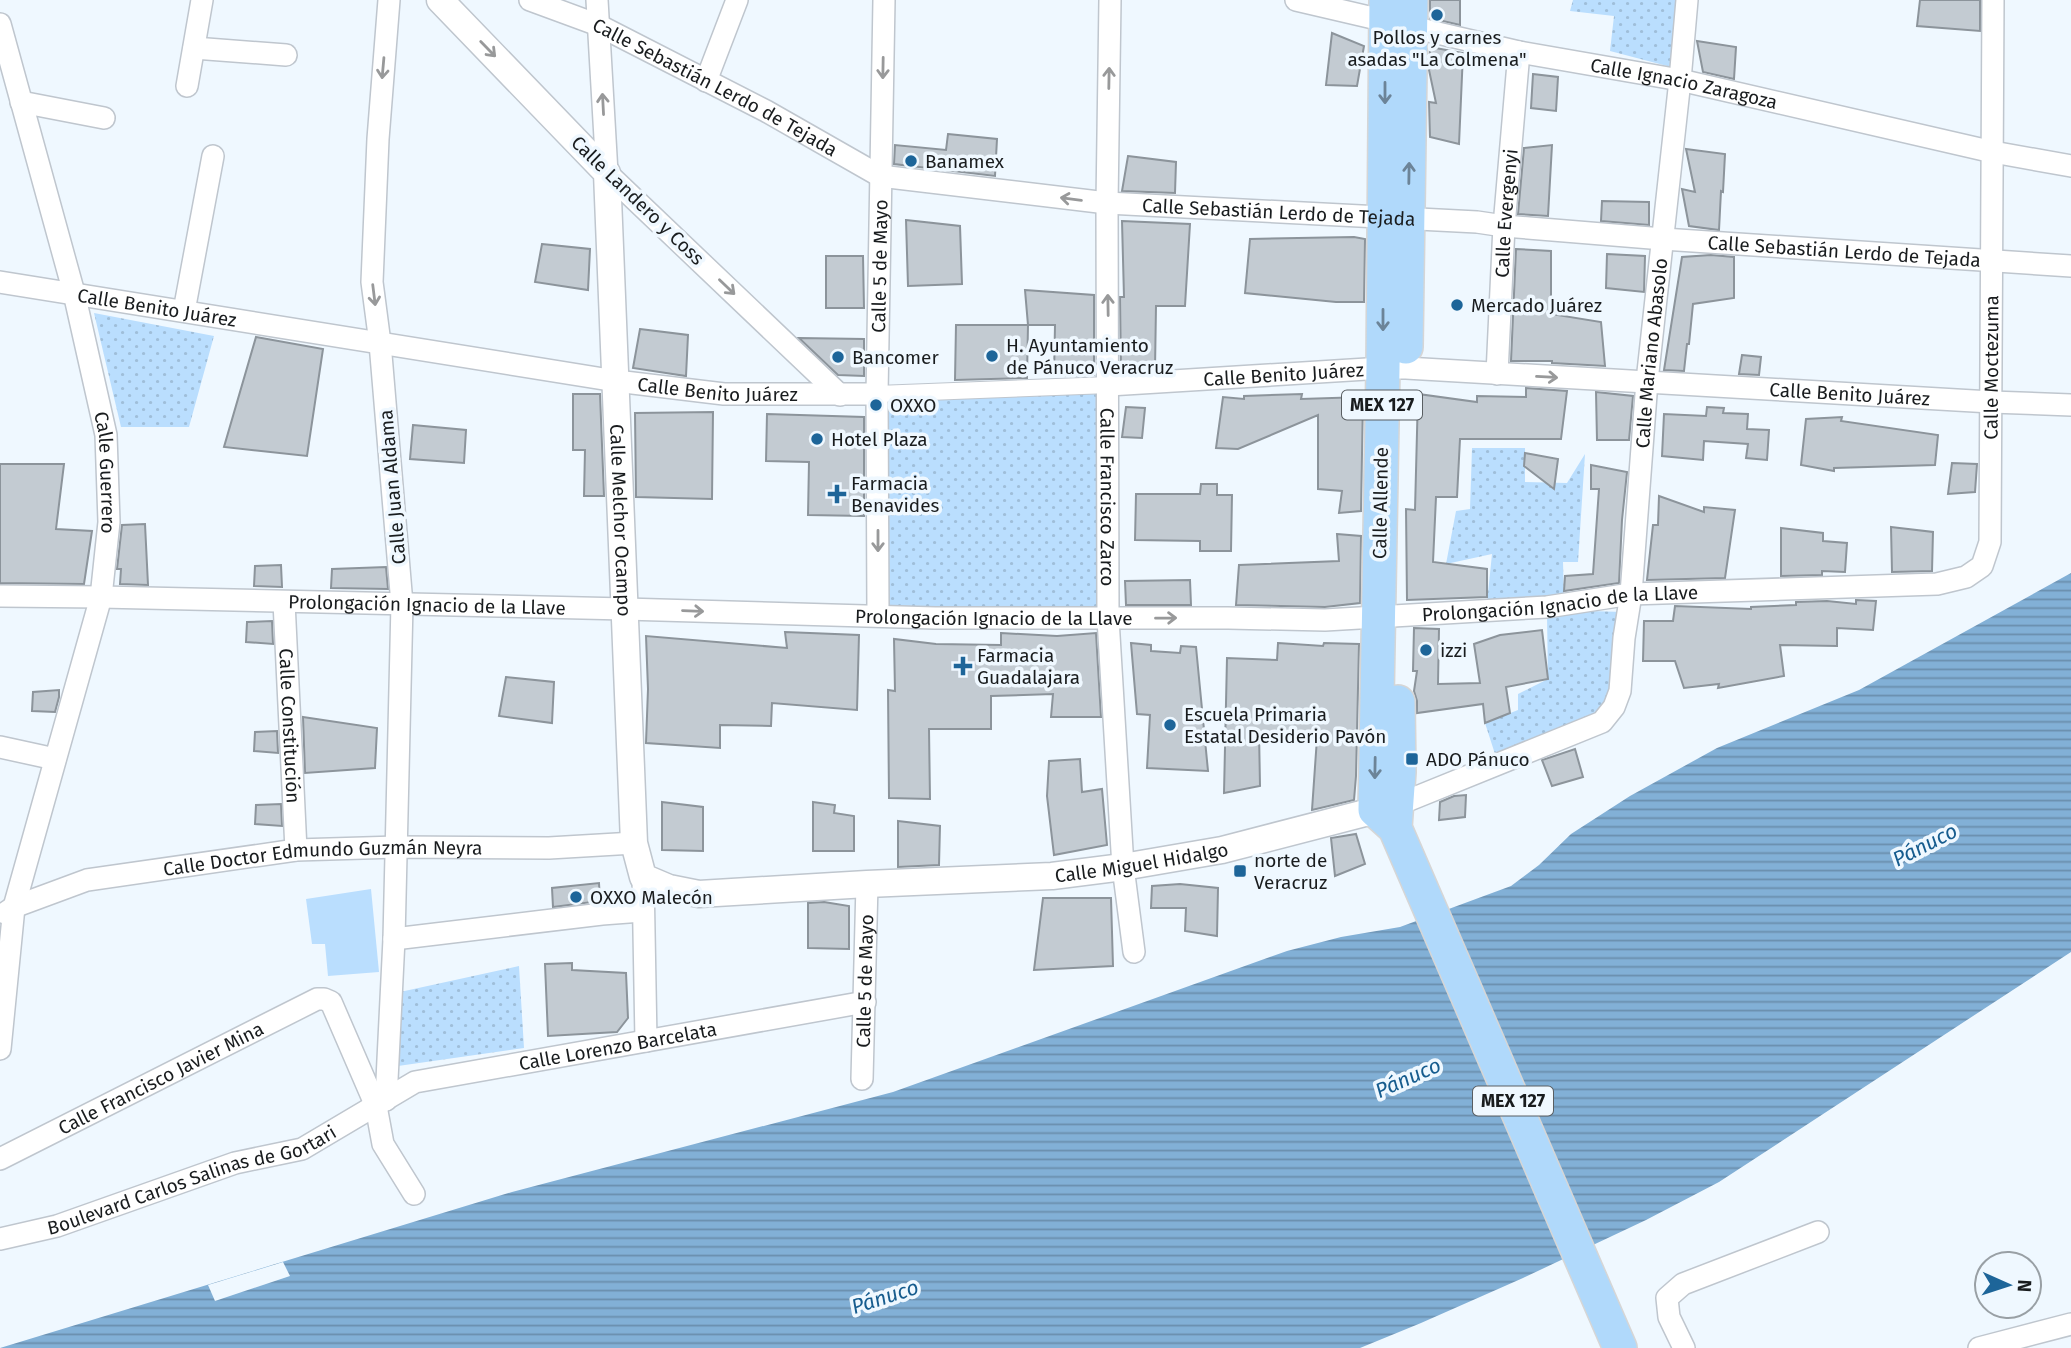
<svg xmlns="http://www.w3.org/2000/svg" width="2071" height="1348" font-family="'Fira Sans',sans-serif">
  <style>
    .grass { fill: url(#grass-dots) }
    .garden { fill: #badefe }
    .water { fill: url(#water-rules) }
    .pier { fill: #eff8ff }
    .building { fill: #c3cbd2; stroke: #8c949b; stroke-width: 2 }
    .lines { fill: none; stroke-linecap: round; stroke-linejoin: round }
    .pedestrian-casing { stroke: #bfc6ce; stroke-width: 18 }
    .minor-casing { stroke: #bfc6ce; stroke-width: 24 }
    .tertiary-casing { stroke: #bfc6ce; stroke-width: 29 }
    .primary-casing { stroke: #d6d6d6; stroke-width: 36 }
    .pedestrian { stroke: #fff; stroke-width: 16 }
    .minor { stroke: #fff; stroke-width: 21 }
    .tertiary { stroke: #fff; stroke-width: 26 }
    .primary { stroke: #b0d9fb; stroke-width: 33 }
    .oneway { stroke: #98999a }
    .oneway2 { stroke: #6c8498 }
    .poi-dot { fill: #1d6599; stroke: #eff8ff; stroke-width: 2.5 }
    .labels { text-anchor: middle; stroke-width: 7; stroke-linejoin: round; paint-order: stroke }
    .shield { fill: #eff8ff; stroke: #595e62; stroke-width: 2 }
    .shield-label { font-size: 18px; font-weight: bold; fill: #191c1e }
    .poi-label { font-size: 19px; fill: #191c1e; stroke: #eff8ff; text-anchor: start }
    .street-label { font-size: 19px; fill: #191c1e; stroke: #eff8ff }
    .water-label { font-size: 21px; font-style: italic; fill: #165c8e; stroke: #eff8ff }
  </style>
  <defs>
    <pattern id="grass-dots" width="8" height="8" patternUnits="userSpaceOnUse" patternTransform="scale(1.75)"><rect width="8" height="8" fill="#badefe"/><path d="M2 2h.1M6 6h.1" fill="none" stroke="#9fbed9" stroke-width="1.8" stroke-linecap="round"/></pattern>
    <pattern id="water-rules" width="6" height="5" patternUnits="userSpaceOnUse" patternTransform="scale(1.75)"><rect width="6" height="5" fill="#82b0d6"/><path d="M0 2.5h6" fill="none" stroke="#6a8ead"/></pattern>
  </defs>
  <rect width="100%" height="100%" fill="#eff8ff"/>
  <path class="grass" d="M1573,0h104l-6,67 -61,-16 4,-35 -44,-5z
    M94,313l120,23 -25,91h-68z
    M1109,385l-1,234 -230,-3 -1,-222z
    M1472,448h53v34l42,1 18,-29 -7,108h-15l1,37 -77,4 5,-49 -46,10 10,-53 14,-2z
    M1589,611l35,1 -15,94 -57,31 -57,17 -10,-31 33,-13v-16l30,-15 -1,-64z
    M519,966l5,82 -126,18 2,-74z"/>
  <path class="garden" d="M371,889l8,83 -51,4 -3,-32h-13l-6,-45z"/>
  <path class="water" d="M2071,573v379l-352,230 -73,38 -123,58 -102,45 -61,25h-1360l512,-156 381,-100 394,-141 54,-14 59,-10 111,-41 28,-21 32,-31 59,-38 87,-48 142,-58z"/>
  <path class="pier" d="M283,1262l7,14 -75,25 -7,-16z"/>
  <path class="building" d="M1430,0h30v25l-30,-7z
    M1920,0h60v31l-63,-5z
    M1332,33l32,13 -7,40 -31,-1z
    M1697,41l39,6 -2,32 -31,-7z
    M1430,47l33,6 -4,91 -29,-7 -1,-35 7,1 -7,-33z
    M1533,74l25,3 -2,34 -25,-3z
    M948,134l49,5 -2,37 -101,-12 1,-19 51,5z
    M1552,145l-4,71 -30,-2 6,-66z
    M1686,149l39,5 -2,38 -2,-1 -2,39 -30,-4 -7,-37 13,3z
    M1128,156l48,6 -1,31 -53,-2z
    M1602,201l47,1v23l-48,-4z
    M906,220l54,6 2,58 -54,2z
    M1122,221l68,3 -5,82h-29l-1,63 -34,2 -1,-74h4z
    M1354,237l11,2 -1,63h-28l-91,-9 5,-54z
    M542,244l48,5 -2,41 -53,-8z
    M1516,249l35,2v63l50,8 4,44 -53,-3v-2h-41z
    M1607,254l38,2 -1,36 -38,-4z
    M1711,255l23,2v41l-41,6 -4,40h-2l-3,27 -20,-1 18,-113z
    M826,256h37l1,52h-38z
    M1025,290l69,5v80l-40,1 1,-51h-27z
    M956,325h72l-1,53 -72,2z
    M640,329l48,6 -2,41 -53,-8z
    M256,337l67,12 -16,107 -83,-9z
    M799,338l65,1v37l-26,-1z
    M1742,355l19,2 -2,18 -20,-1z
    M1526,388l41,3 -6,48h-101l-3,58h-21l-3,65 54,7v28l-80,3 -1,-91 9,1 3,-116 59,8v-6l49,1z
    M1596,392l37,4 -4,44h-32z
    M573,394h27l4,102h-20l1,-46h-12z
    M1302,394l-1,5 62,-2 -2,114 -22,2 3,-22 -24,-2v-74l-80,34 -22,-1 7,-51 21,2v-3z
    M1126,407l19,1 -3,30 -20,-1z
    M1707,407l17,1 -1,5 25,1 -1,15 22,1 -2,30 -21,-2 2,-14 -44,-3 -1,19 -41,-4 2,-42 42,2z
    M713,412l-1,87 -76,-2 -1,-84z
    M767,414l97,3v99l-56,-1 1,-53 -43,-1z
    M1842,417l-1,4 97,14 -3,30 -101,3v3l-33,-6 5,-46z
    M413,425l53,5 -2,33 -54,-4z
    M1525,453l33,6 -4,30 -30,-23z
    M1952,463l25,1 -2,28 -27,2z
    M0,464h64l-8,65 36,2 -8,53 -84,-1z
    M1591,465l36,7 -5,48 -3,63 -55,8 1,-15 28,-2 6,-85h-8z
    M1201,484h16v11h15l-1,56h-31v-10l-65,-1 1,-46h64z
    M1659,496l45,16v-5l31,3 -10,68 -78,2 6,-55h5z
    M145,524l3,61 -28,-1 1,-15h-4l5,-44z
    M1891,527l42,5 -1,39 -40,1z
    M1781,528l42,5v8l24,2 -2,29 -23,-1v4l-41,1z
    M1337,534l24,2 -1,67 -35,4 -89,-2 3,-40 100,-4z
    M281,565l1,22 -28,-1 1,-20z
    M386,567l2,22 -57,-1 1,-19z
    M1190,580l1,25h-65l-1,-24z
    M1856,600l20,1 -3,29 -36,-2v18l-57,-1 4,31 -66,12 1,-4 -35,4 -9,-27h-32l1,-40h29l2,-15 76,3v-2l45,-2v-3l31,-1 29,3z
    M272,621l1,23 -27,-2 1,-20z
    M1414,628l25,1 -1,55 42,-1 -6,-39 26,-9 42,-5 6,49 -42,8 4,26 -25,10 -2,-19 -66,9v-12l-3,-10 3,-20h-4z
    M785,632l74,3 -2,75 -85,-7 -1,23 -51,-1v23l-74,-5 2,-54 -2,-53 141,12z
    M1001,633l56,3 39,-3 5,84h-50l2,-23 -62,2v33h-62l1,70 -41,-1 -1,-108 7,1 -1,-52 42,5 65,1z
    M1131,643l20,2v6l29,2 1,-7 15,1 12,124 -61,-3 3,-53 -13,-1z
    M1278,643l45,3 1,-3 35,1 -3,132 -2,24 -42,10 5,-72 -58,-7 1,55 -36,7 3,-135 50,2z
    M506,677l48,5 -2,41 -53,-7z
    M59,690v7l-4,15 -23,-1 1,-19z
    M303,717l74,11 -2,40 -70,5z
    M277,731l1,22 -24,-2 1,-19z
    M1575,749l8,28 -31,9 -10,-26z
    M1080,759l2,33 20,-3 5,56 -53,10 -7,-59 2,-35z
    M1466,795l-1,22 -26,3 1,-18 14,-6z
    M662,802l41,5v44l-41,-1z
    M813,802l22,3 -1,8 20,3v35h-41z
    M281,804l1,22 -27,-2 1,-19z
    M898,821l42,5 -1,39 -41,2z
    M1356,834l9,30 -30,12 -4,-38z
    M599,883l1,18 -47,6 -1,-19z
    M1180,884l38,4 -1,48 -32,-5 1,-23h-35l1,-22z
    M1043,898h68l2,68 -79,4z
    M824,902l25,4v43l-41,-1v-45z
    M572,963v7l54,3 2,45 -11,14 -69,4 -3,-72z"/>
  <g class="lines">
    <defs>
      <path id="pedestrian" d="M877,394l232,-9"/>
      <g id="minor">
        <path id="s1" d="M530,0l68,25 168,86 114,65 227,27 370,19 27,4 159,13 408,27"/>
        <path d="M597,0l10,173 233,222"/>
        <path id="s2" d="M1110,0l-3,203 1,416 15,248 11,85"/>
        <path id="s3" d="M1296,0l223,52 161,28 313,72 78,14"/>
        <path id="s4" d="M0,24l74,269 32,142 3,87 -8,75 -87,310 -14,142"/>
        <path d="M194,48l92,7"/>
        <path d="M706,81l31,-81"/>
        <path d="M187,86l15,-86"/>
        <path d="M21,102l83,16"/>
        <path id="s5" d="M0,282l616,99 108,13h153"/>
        <path d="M184,311l29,-155"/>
        <path id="s6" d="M1497,374l7,-148 15,-174"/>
        <path id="s7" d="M1109,385l274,-17h23l585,34 80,3"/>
        <path id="s8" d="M0,596l101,1 524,12 310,9h293l97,2 222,-13 84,-13 306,-10 29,-7 16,-11 8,-24 3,-542"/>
        <path id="s9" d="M284,602l12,248"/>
        <path id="s10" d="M878,616l-1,-222 7,-394"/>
        <path d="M0,747l55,12"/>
        <path id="s11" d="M1397,805l205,-83 12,-15 6,-16 4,-53 7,-44 16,-213 33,-301 7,-80"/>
        <path d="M643,877l3,164"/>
        <path id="s12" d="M5,913l9,-6 73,-27 209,-30 101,-3 152,1 85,-5"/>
        <path d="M394,939l208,-25 40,-3"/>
        <path id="s13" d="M862,1079l5,-195"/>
        <path d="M386,1100l8,-161 8,-335 -22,-261 -8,-61 6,-143 11,-139"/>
        <path id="s14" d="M0,1159l317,-160h7l7,3 45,104 7,38 31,50"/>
        <path id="s15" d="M0,1239l57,-13 178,-63 67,-14 113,-67 450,-80"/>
        <path d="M1684,1348l-15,-31 -2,-19 16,-14 135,-52"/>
        <path d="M1979,1348l92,-24"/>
      </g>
      <g id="tertiary">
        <path id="s16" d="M440,0l167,173 27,670 9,34 26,11 30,6 168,-10 185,-8 71,-9 99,-17 170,-44"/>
      </g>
      <path id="primary" d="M1386,0l-3,368 -8,442 20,18 225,520
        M1406,347l5,-347
        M1395,828l4,-56 -1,-70"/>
    </defs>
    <use href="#pedestrian" class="pedestrian-casing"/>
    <use href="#minor" class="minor-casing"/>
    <use href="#tertiary" class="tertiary-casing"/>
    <use href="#primary" class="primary-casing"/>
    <use href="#pedestrian" class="pedestrian"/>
    <use href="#minor" class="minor"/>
    <use href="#tertiary" class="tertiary"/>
    <use href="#primary" class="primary"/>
  </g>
  <defs><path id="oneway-shaft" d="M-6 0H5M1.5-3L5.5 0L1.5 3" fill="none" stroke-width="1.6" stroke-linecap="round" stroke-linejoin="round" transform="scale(1.75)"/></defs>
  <g class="oneway">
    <use href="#oneway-shaft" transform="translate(488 49) rotate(46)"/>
    <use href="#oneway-shaft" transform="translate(383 68) rotate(95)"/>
    <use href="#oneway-shaft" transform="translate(883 68) rotate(91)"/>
    <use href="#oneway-shaft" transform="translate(1109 78) rotate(-89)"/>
    <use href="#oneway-shaft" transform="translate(603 104) rotate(-93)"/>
    <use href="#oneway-shaft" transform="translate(1071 199) rotate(-173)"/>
    <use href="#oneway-shaft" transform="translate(727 287) rotate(44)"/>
    <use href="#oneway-shaft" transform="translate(374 295) rotate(83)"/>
    <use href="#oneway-shaft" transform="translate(1108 305) rotate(-91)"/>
    <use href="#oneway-shaft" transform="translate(1547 377) rotate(3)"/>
    <use href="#oneway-shaft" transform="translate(878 541) rotate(90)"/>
    <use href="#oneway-shaft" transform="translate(693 611) rotate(2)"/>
    <use href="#oneway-shaft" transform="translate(1166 618) rotate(-1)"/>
  </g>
  <g class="oneway2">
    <use href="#oneway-shaft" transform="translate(1385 93) rotate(90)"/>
    <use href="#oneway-shaft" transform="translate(1409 173) rotate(-89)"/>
    <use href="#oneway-shaft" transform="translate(1383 320) rotate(90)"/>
    <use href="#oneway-shaft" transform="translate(1375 768) rotate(91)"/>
  </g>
  <g class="poi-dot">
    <circle cx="1437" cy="15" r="7"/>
    <circle cx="911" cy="161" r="7"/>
    <circle cx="1457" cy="305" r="7"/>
    <circle cx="992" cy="356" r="7"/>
    <circle cx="838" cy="357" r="7"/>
    <circle cx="876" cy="405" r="7"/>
    <circle cx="817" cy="439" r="7"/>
    <path d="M833.5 483.5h7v7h7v7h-7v7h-7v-7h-7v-7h7z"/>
    <circle cx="1426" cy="650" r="7"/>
    <path d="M959.5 655.5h7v7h7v7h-7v7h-7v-7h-7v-7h7z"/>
    <circle cx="1170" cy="725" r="7"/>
    <rect x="1405" y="752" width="14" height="14" rx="3.5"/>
    <rect x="1233" y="864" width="14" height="14" rx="3.5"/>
    <circle cx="576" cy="897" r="7"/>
  </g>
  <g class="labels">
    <g class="shield">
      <rect x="1342" y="390.5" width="80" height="29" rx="5"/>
      <rect x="1473" y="1086.5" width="80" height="29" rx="5"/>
    </g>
    <g class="shield-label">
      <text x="1382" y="411">MEX 127</text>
      <text x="1513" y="1107">MEX 127</text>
    </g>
    <g class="poi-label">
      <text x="1437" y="44" text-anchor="middle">Pollos y carnes<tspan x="1437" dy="22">asadas "La Colmena"</tspan></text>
      <text x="925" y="168">Banamex</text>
      <text x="1471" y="312">Mercado Juárez</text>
      <text x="1006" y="352">H. Ayuntamiento<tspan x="1006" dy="22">de Pánuco Veracruz</tspan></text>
      <text x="852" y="364">Bancomer</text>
      <text x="890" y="412">OXXO</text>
      <text x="831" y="446">Hotel Plaza</text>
      <text x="851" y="490">Farmacia<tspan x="851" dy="22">Benavides</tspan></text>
      <text x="1440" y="657">izzi</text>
      <text x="977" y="662">Farmacia<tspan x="977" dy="22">Guadalajara</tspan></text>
      <text x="1184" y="721">Escuela Primaria<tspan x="1184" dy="22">Estatal Desiderio Pavón</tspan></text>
      <text x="1426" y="766">ADO Pánuco</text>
      <text x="1254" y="867">norte de<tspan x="1254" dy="22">Veracruz</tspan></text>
      <text x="590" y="904">OXXO Malecón</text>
    </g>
    <g class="street-label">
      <text dy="7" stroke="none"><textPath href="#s3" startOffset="397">Calle Ignacio Zaragoza</textPath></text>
      <text dy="7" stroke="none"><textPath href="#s1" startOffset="205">Calle Sebastián Lerdo de Tejada</textPath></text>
      <text transform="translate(638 200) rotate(44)" y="7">Calle Landero y Coss</text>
      <text dy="7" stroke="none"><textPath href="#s1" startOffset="793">Calle Sebastián Lerdo de Tejada</textPath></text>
      <text dy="7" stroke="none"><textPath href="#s6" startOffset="161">Calle Evergenyi</textPath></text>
      <text dy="7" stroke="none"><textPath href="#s1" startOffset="1360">Calle Sebastián Lerdo de Tejada</textPath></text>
      <text dy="7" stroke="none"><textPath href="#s10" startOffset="350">Calle 5 de Mayo</textPath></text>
      <text dy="7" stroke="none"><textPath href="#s5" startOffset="159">Calle Benito Juárez</textPath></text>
      <text dy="7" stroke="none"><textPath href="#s11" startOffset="597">Calle Mariano Abasolo</textPath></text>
      <text dy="7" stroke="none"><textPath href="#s8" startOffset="2188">Calle Moctezuma</textPath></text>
      <text dy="7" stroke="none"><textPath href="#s7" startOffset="175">Calle Benito Juárez</textPath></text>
      <text dy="7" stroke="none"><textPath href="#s5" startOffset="726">Calle Benito Juárez</textPath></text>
      <text dy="7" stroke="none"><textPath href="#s7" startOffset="742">Calle Benito Juárez</textPath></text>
      <text dy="7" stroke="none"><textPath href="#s4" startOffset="462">Calle Guerrero</textPath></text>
      <text transform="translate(392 487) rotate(-95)" y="7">Calle Juan Aldama</text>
      <text dy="7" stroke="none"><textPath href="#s2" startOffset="497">Calle Francisco Zarco</textPath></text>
      <text transform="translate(1380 503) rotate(-89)" y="7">Calle Allende</text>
      <text dy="7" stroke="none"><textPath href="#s16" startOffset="588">Calle Melchor Ocampo</textPath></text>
      <text dy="7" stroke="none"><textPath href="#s8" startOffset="1561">Prolongación Ignacio de la Llave</textPath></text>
      <text dy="7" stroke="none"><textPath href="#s8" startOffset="427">Prolongación Ignacio de la Llave</textPath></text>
      <text dy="7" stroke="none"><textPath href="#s8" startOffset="994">Prolongación Ignacio de la Llave</textPath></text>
      <text dy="7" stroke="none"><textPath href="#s9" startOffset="124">Calle Constitución</textPath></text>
      <text dy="7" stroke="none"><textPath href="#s12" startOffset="326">Calle Doctor Edmundo Guzmán Neyra</textPath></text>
      <text dy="7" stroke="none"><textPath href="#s16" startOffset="1449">Calle Miguel Hidalgo</textPath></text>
      <text dy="7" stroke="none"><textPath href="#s13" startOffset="98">Calle 5 de Mayo</textPath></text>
      <text dy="7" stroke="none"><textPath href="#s15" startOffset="653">Calle Lorenzo Barcelata</textPath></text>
      <text dy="7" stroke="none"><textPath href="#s14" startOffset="180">Calle Francisco Javier Mina</textPath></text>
      <text dy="7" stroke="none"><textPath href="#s15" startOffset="201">Boulevard Carlos Salinas de Gortari</textPath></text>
    </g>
    <g class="water-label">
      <text transform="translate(1925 845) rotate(-27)" y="7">Pánuco</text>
      <text transform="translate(1408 1078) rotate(-24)" y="7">Pánuco</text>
      <text transform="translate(885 1297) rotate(-18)" y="7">Pánuco</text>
    </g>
  </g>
  <g transform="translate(2008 1285) rotate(93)"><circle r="33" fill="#eff8ff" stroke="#99a0a5" stroke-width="2"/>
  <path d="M0-5L12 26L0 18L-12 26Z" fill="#1d6599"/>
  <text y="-10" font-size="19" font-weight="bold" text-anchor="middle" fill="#191c1e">N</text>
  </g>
</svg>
